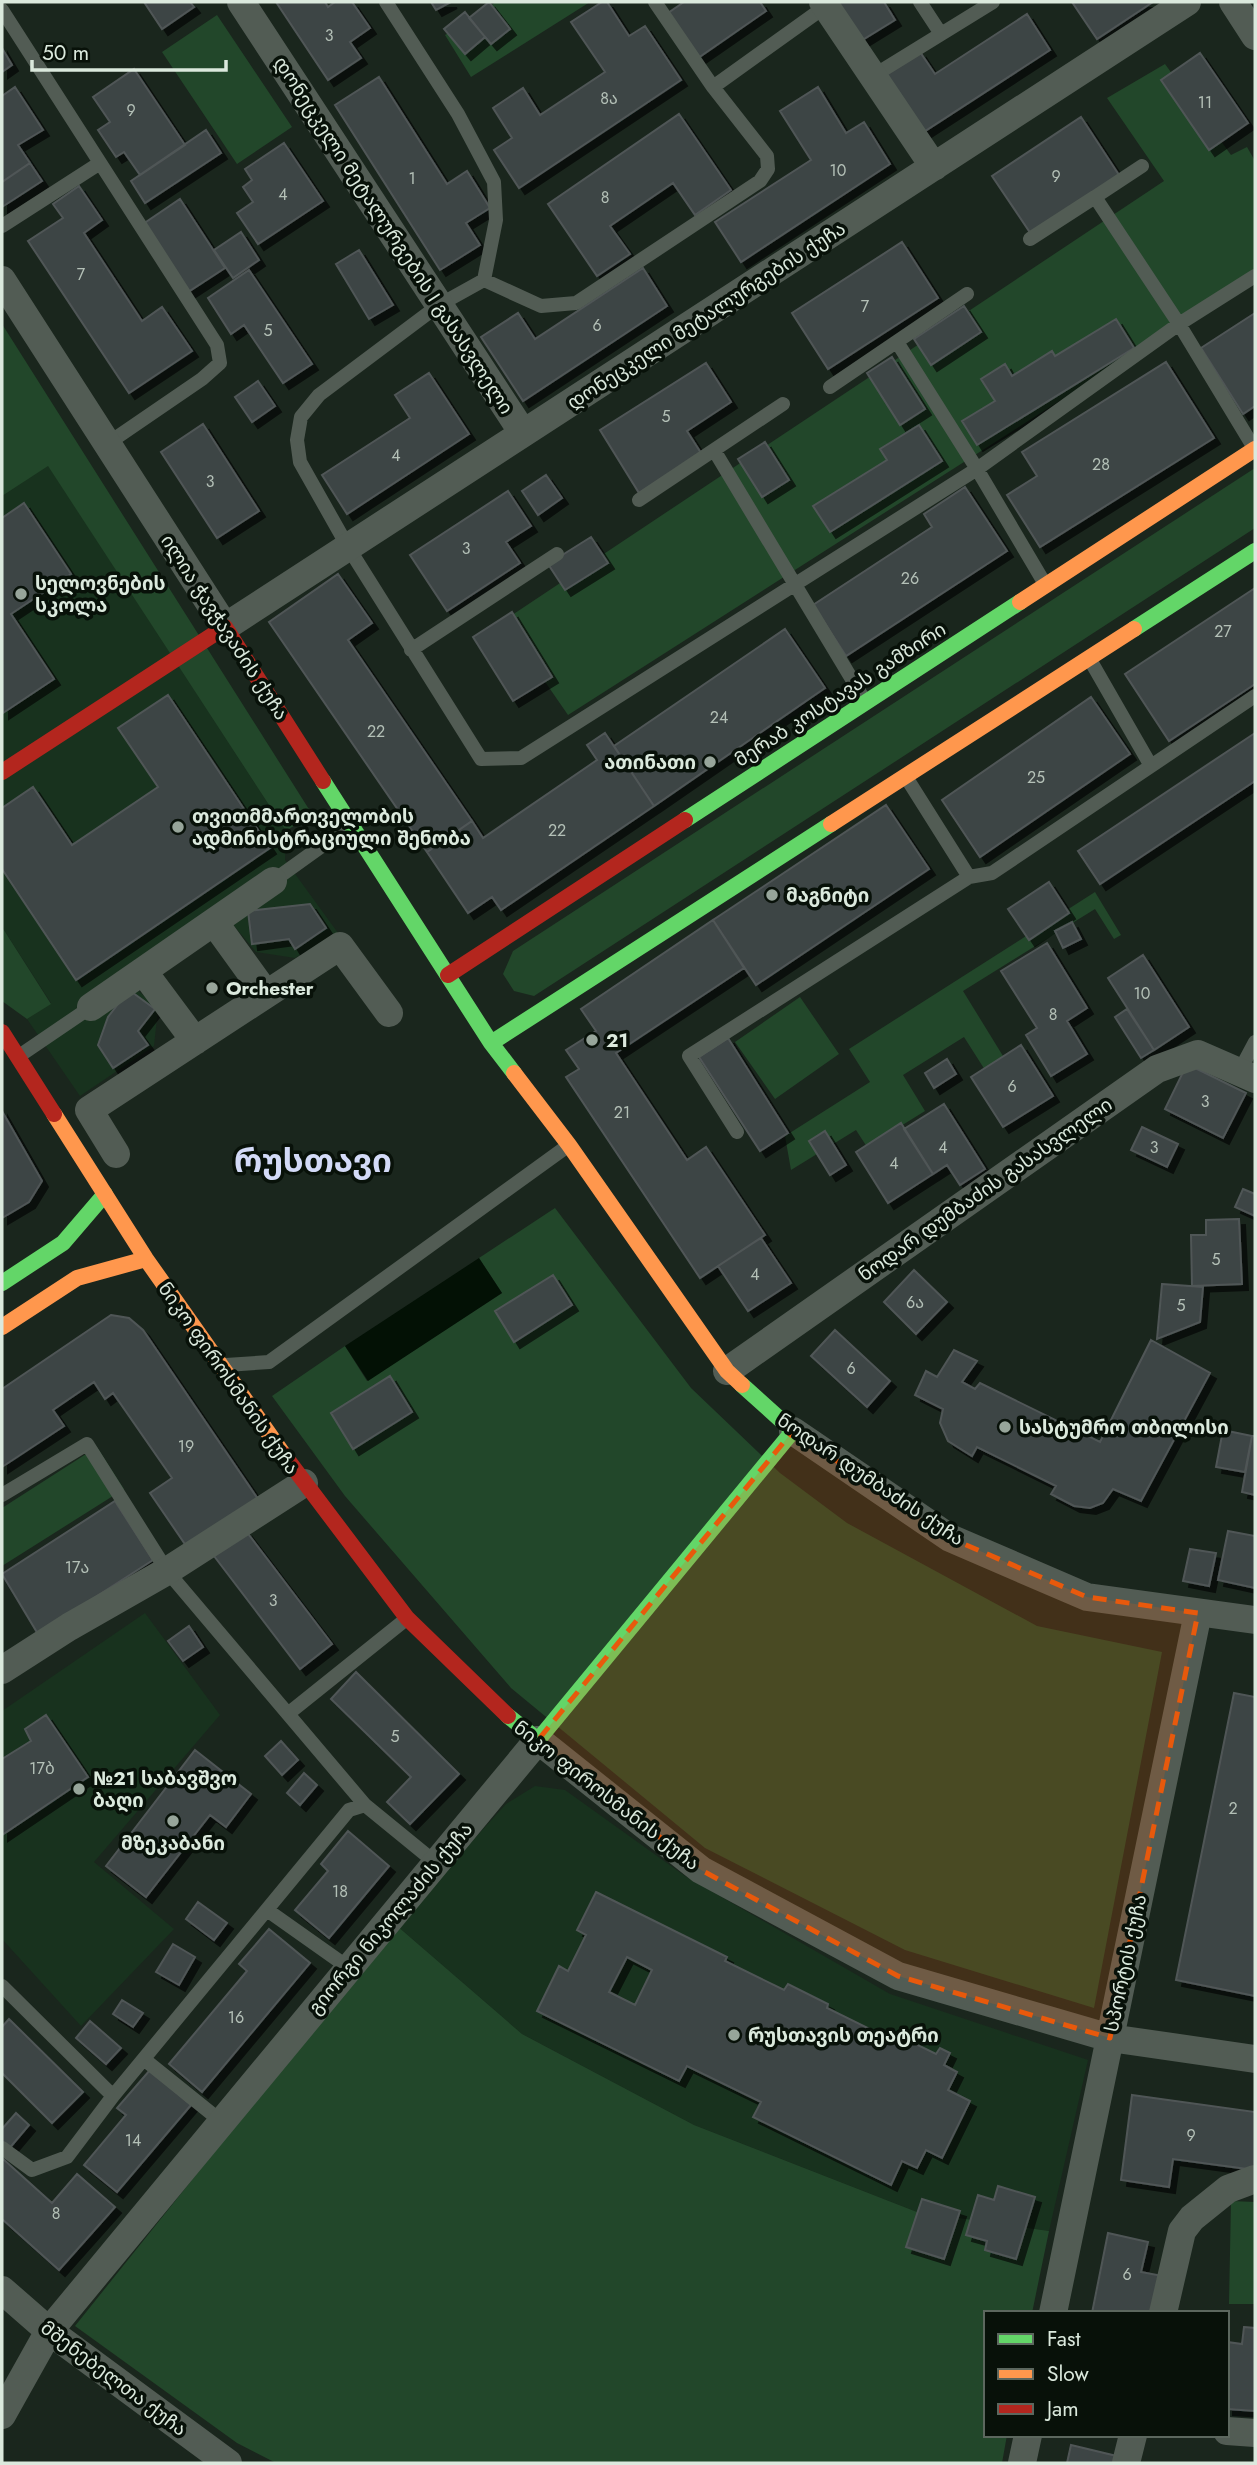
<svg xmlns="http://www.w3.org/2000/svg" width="1257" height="2465" font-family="Jost,'Noto Sans Georgian',sans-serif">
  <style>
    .built { fill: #18321e }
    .green { fill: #22472a }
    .water { fill: #031105 }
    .building { fill: #3e4445; stroke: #505657; stroke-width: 2; fill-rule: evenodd; filter: url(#shadow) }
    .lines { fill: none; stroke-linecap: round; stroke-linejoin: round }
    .lane { stroke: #525c54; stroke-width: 14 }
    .street { stroke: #525c54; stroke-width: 28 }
    .fast { stroke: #63d668; stroke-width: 16 }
    .slow { stroke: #ff974d; stroke-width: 16 }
    .jam { stroke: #b3261e; stroke-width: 16 }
    .marked { fill: #e8590c; fill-opacity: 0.2; stroke: #e8590c; stroke-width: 5; stroke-dasharray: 14 9; stroke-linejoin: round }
    .poi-dot { fill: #97a59a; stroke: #081109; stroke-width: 2.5 }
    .labels { text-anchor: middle; stroke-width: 7; stroke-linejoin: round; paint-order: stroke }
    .number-label { font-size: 16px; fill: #b4c0b7 }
    .street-label { font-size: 19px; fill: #dbe9dd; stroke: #081109 }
    .poi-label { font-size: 19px; font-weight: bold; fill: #dbe9dd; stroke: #081109; text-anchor: start }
    .town-label { font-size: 33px; font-weight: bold; fill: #d3daf7; stroke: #081109 }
  </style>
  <defs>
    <filter id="shadow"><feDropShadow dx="6" dy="6" stdDeviation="0" flood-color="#0009"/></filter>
  </defs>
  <rect width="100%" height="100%" fill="#1a261d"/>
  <path class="built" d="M48,465l238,366 -1,29 53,73 -43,25 -39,-6 -31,-37 -97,66 30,28 -4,37 -74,50 -53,-77 24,-16 -49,-76v-431z
    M145,1613l75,102 -126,147 80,67 -93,97 -79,-87v-228z
    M535,1786l30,4 120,86 205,118 198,66 -39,171 -132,-19 -223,-87 -172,-91 -126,-109 110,-121z"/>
  <path class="green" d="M496,2h94l-119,75 -26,-42z
    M217,15l75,112 -55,37 -75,-112z
    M1165,64l66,91 16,-8 8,14v115l-687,439 -65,-94 661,-440 -57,-83z
    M2,324l310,490 -26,17 -238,-365 -46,30z
    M1255,468v60l-721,468 -20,-5 -11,-17 10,-23z
    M1095,892l26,43 -7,4 -19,-30 -132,82 48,78 -19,12 -28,-44 -61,38 22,36 -58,36 -11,-17 -65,40 -6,-34 85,-54 -21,-33z
    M2,927l49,77 -24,15 -25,-18z
    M800,997l39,57 -64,45 -40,-57z
    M555,1208l136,180 89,85 67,50 190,103 125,26 -68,356 -189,-58 -200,-102 -194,-160 -166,-192 -73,-100 73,-50 22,35 135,-88 -23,-35z
    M97,1447l27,42 -122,77v-58z
    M396,1925l126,109 172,91 223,87 132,19 -17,82h-46v122h21l-5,28h-726l-39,-20 -162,-117z
    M1231,2201l24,1v102h-26z"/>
  <path class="water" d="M479,1258l23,35 -134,88 -23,-35z"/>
  <path class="building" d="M144,2h46l4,5 -32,22z
    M276,2h49l3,5 7,-5h17l18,26 -20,14 11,16 -33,22z
    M431,2h20l-15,8z
    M489,2l21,27 -19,15 -22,-26z
    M602,2h5l22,34 16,-10 36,54 -162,108 -25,-38 18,-12 -19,-30 30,-20 17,27 65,-43 -34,-50z
    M684,2h76l6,9 -68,47 -30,-45z
    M835,2h49l11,18 -36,22z
    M1072,2h81l-56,37z
    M465,12l20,25 -20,17 -21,-25z
    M1027,14l23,36 -131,85 -37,-58 38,-25 15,22z
    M2,48l10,17 -10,7z
    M1200,53l48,70 -39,27 -48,-70z
    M134,69l51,76 -45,30 -16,-23 -8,5 -18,-27 12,-8 -17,-25z
    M379,77l68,107 20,-13 23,37 -24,15 14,22 -40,25 -105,-165z
    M15,87l28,43 -25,15 12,18 -28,19v-86z
    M818,87l28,46 18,-11 26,42 -149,98 -26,-40 96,-62 -31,-49z
    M679,114l52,76 -36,25 -22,-32 -63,43 20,28 -33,22 -49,-72z
    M1081,117l38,58 -88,59 -39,-58z
    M206,130l15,23 -76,50 -14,-22z
    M284,143l39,58 -65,43 -21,-31 16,-11 -10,-15 9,-7 -7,-11z
    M30,163l12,18 -40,26v-25z
    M79,186l23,34 -18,13 58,88 20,-14 30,44 -63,42 -101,-152 35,-23 -10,-14z
    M180,199l45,69 -37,24 -45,-68z
    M241,232l18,28 -26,18 -19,-28z
    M902,242l36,56 -110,71 -36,-56z
    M359,250l34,55 -24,14 -33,-55z
    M643,268l24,38 -144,95 -42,-64 37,-24 17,26z
    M249,270l63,94 -29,19 -39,-58 -13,9 -23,-36z
    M964,306l17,26 -50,33 -17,-26z
    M1255,313v93l-12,8 -42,-66z
    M1116,319l18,29 -157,97 -15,-24 33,-20 -14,-22 24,-15 7,12 40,-25 3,5z
    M892,357l33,52 -25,16 -33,-52z
    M1166,362l48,76 -174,109 -33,-52 30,-19 -15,-24z
    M706,363l25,39 -44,29 14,22 -62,40 -39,-63z
    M429,373l40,61 -122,80 -25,-39 88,-57 -15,-23z
    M258,381l17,25 -23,16 -17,-25z
    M203,424l56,87 -42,27 -56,-86z
    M919,425l23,36 -112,71 -17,-26 74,-46 -7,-11z
    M765,442l24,38 -27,17 -24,-38z
    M546,475l16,23 -24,17 -16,-24z
    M965,487l42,64 -161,105 -33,-51 119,-78 -8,-13z
    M508,491l23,35 -25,16 14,21 -73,48 -37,-56z
    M24,503l47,71 -60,40 43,65 -51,34 -1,-195z
    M591,537l17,26 -43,27 -17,-26z
    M338,574l34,49 -24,17 124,181 -45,31 -158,-230z
    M1255,588v96l-86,57 -44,-67z
    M512,612l40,65 -39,24 -40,-64z
    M785,629l40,59 -171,118 -40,-60z
    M168,695l102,153 -194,132 -74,-111v-61l31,-21 39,58 86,-58 -40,-59z
    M1091,697l39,57 -150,103 -38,-57z
    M605,733l49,73 -153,104 -9,-13 -24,16 -41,-61 45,-31 11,17 114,-78 -10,-15z
    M1255,733v48l-155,103 -22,-33z
    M886,805l43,64 -173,116 -43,-65z
    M1049,882l20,31 -40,27 -21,-31z
    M310,904l16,24 -31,21 -6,-10 -37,5 -4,-33z
    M713,920l31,48 -128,85 71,107 19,-13 59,88 -65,43 -134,-201 13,-8 -13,-19 30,-19 -15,-22z
    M1072,922l9,17 -18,9 -8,-17z
    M1047,943l40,65 -20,13 20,33 -36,22 -25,-41 11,-7 -36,-57z
    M1143,955l46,72 -35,23 -46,-72z
    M129,990l26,19 -17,22 10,14 -35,23 -15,-23 10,-28z
    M1127,1009l27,41 -13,8 -26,-41z
    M728,1038l60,95 -28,18 -61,-94z
    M1021,1045l32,51 -50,31 -32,-50z
    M947,1059l9,15 -22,14 -9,-15z
    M1187,1064l59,29 -23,45 -58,-29z
    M944,1104l41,65 -25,16 -13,-20 -14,9 -29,-45z
    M2,1111l40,70 -13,21 -27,16z
    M901,1123l32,51 -45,29 -32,-51z
    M1142,1127l36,17 -11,23 -36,-17z
    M825,1131l21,34 -16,10 -21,-34z
    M1243,1189l12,5v22l-20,-9z
    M1239,1219l3,65 -50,2 -1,-51h15v-15z
    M761,1238l30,45 -43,28 -30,-45z
    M914,1270l33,32 -31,32 -32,-32z
    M553,1275l19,30 -58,37 -19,-31z
    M1162,1284l41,3 -3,35 -43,17z
    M111,1315l18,3 14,12 117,172 -71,48 -39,-57 22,-15 -59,-85 -8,6 -11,-17 -41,28 11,16 -62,41v-78z
    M835,1330l55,51 -23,26 -56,-51z
    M1151,1340l59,33 -69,128 -28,-12 -10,14 -13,5 -16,-2 -23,-12 5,-8 -79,-39 -5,9 -24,-15 -8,-18 3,-14 -28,-14 11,-24 11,6 17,-27 23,11 -15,21 13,7 5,-6 120,59z
    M390,1376l22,36 -59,37 -22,-36z
    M1223,1430l29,6 -7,36 -29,-5z
    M1252,1436h3v59l-13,-3z
    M115,1501l38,59 -115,74 -36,-60z
    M246,1531l86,113 -32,25 -86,-113z
    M1228,1531l27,5v52l-37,-8z
    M1190,1549l26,4 -7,33 -26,-5z
    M189,1626l14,21 -20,14 -15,-20z
    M356,1672l103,102 -49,50 -23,-22 24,-25 -80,-78z
    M1234,1693l21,4v299l-79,-16z
    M46,1715l42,62 -86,58v-76l29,-18 -6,-12z
    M281,1741l17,19 -16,15 -17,-19z
    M195,1750l56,44 -25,33 -16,-12 -64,82 -40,-31z
    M304,1773l13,12 -17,20 -13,-12z
    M348,1831l41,35 -60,72 -34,-28 33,-39 -7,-7z
    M596,1892l131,65 -2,4 59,29 4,-6 40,20 -1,4 61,30 3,-6 45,22 4,-6 10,5 -6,12 13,7 -9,18 22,11 -28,57 -16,-8 -9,18 -15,-7 -11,24 -138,-68 8,-15 -74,-36 -8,15 -142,-70 22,-45 9,5 18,-36 -9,-5zM627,1957l25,13 -17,35 -26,-13z
    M198,1902l29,21 -13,17 -28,-21z
    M269,1929l41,34 -108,129 -33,-28 78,-93 -8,-7z
    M173,1944l22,13 -16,28 -23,-13z
    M122,2000l21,13 -10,14 -20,-13z
    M9,2019l74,73 -31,31 -50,-50v-46z
    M90,2021l31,27 -15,16 -30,-26z
    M150,2070l41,35 -74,87 -33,-27 42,-50 -9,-7z
    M1132,2095l123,17v58l-82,-11 -4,28 -48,-7z
    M16,2113l13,12 -21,25 -6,-6v-15z
    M2,2158l50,45 25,-29 38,33 -56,63 -57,-51z
    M998,2186l37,11 -19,62 -31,-9 2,-9 -21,-6 12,-40 16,5z
    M922,2199l38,12 -16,48 -38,-12z
    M1108,2233l40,9 -7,30 27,5 -8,36h-68z
    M1244,2327l11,1v83l-28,-2v-67l15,2z
    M1071,2445l54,13 -2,5h-56z"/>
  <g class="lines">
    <path class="lane" d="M386,2l72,112 36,68 2,38 -12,60
      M655,2l58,85 54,69 1,13 -8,12 -184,122 -35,3 -57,-26 -45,25 -120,90 -18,22 -4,23 3,22 48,85 133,212 40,-1 456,-289 202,-145 76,-48
      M920,2l21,32
      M2,10l215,335 3,18 -18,16 -95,65
      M873,76l120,-74
      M713,87l113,-81
      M1095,197l47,-31
      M2,226l98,-63
      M1030,239l65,-42 84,127 75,124
      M897,342l80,127 68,115
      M830,387l137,-93
      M714,450l151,251
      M639,500l144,-96
      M411,650l146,-96
      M1089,658l62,108
      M906,777l63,100
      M273,881l78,-56
      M19,1056l72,-49
      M1239,1072l16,-30
      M737,1132l-48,-76 280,-179 23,-4 263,-177
      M226,1365l43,-3 300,-217
      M2,1495l85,-51 80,127 198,234
      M289,1713l116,-93
      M267,1910l82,58
      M2,1986l111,110
      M145,2060l77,62
      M2,2148l30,22 35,-13 46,-61 236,-286 16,-5 71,58"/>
    <path class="street" d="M241,2l282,431
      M823,2l111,165
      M1233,2l22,34
      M2,280l223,347 962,-625
      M214,922l52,72
      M143,971l52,70
      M91,1007l182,-126
      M116,1154l-27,-44 251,-164 49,67
      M727,1371l430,-302 41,-15 57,25
      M793,1431l157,107 137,59 168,23
      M2,1670l67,-43 98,-56 137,-88
      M2,2290l47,41 179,132
      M1053,2313l145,-700
      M1163,2313l19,-82 10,-13 36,-29 27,-10
      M2,2415l47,-84 489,-591 163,130 197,106 212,62 145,21
      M1227,2431l28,2
      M1022,2463l6,-28
      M1126,2463l7,-28"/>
    <path class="fast" d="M1134,629l121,-78
      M323,781l168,262 23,30
      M685,820l335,-218
      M491,1043l340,-219
      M2,1283l61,-40 42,-49
      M508,1716l30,24 255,-309 -51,-46"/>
    <path class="slow" d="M1020,602l235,-153
      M831,824l303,-195
      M514,1073l55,72 158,226 15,14
      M54,1114l92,145 138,196
      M2,1327l75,-49 69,-19"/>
    <path class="jam" d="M2,772l223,-145 98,154
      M448,975l237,-155
      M2,1032l52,82
      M284,1455l123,163 101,98"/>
  </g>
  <path class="marked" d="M793,1431l157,107 137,59 111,16 -88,425 -212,-62 -197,-106 -163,-130z"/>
  <g class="poi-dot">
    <circle cx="21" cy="594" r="7"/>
    <circle cx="710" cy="762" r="7"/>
    <circle cx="178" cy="827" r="7"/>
    <circle cx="772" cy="895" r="7"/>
    <circle cx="212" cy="988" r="7"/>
    <circle cx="592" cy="1040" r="7"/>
    <circle cx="1005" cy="1427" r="7"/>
    <circle cx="79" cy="1789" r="7"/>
    <circle cx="173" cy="1821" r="7"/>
    <circle cx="734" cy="2035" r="7"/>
  </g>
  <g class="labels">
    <g class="number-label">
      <text x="329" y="41">3</text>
      <text x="609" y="104">8ა</text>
      <text x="1205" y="108">11</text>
      <text x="131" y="116">9</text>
      <text x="838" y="176">10</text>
      <text x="1056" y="182">9</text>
      <text x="412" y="184">1</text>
      <text x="283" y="200">4</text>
      <text x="605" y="203">8</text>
      <text x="81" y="280">7</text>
      <text x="865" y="312">7</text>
      <text x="597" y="331">6</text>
      <text x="268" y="336">5</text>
      <text x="666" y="422">5</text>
      <text x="396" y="461">4</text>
      <text x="1101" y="470">28</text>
      <text x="210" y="487">3</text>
      <text x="466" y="554">3</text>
      <text x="910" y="584">26</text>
      <text x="1223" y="637">27</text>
      <text x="719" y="723">24</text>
      <text x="376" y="737">22</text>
      <text x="1036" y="783">25</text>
      <text x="557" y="836">22</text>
      <text x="1142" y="999">10</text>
      <text x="1053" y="1020">8</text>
      <text x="1012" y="1092">6</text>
      <text x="1205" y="1107">3</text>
      <text x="622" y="1118">21</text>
      <text x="943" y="1153">4</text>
      <text x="1154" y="1153">3</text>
      <text x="894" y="1169">4</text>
      <text x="1216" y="1265">5</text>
      <text x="755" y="1280">4</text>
      <text x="915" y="1308">6ა</text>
      <text x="1181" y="1311">5</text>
      <text x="851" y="1374">6</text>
      <text x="186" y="1452">19</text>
      <text x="77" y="1573">17ა</text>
      <text x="273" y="1606">3</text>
      <text x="395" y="1742">5</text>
      <text x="42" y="1774">17ბ</text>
      <text x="1233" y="1814">2</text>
      <text x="340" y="1897">18</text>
      <text x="236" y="2023">16</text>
      <text x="1191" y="2141">9</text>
      <text x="133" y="2146">14</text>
      <text x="56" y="2219">8</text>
      <text x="1127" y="2280">6</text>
    </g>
    <g class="street-label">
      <text transform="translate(394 235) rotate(57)" y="7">დონეცკელი მეტალურგების I გასასვლელი</text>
      <text transform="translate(706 315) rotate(-33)" y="7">დონეცკელი მეტალურგების ქუჩა</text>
      <text transform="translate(225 627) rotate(57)" y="7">ილია ჭავჭავაძის ქუჩა</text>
      <text transform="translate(840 694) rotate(-33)" y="7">მერაბ კოსტავას გამზირი</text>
      <text transform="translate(985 1189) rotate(-35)" y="7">ნოდარ დუმბაძის გასასვლელი</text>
      <text transform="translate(229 1378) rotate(55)" y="7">ნიკო ფიროსმანის ქუჩა</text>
      <text transform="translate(871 1479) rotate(34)" y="7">ნოდარ დუმბაძის ქუჩა</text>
      <text transform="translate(607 1795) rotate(38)" y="7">ნიკო ფიროსმანის ქუჩა</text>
      <text transform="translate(390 1918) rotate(-50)" y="7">გიორგი ნიკოლაძის ქუჩა</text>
      <text transform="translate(1125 1963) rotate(-78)" y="7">სპორტის ქუჩა</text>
      <text transform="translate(114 2378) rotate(37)" y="7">მშენებელთა ქუჩა</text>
    </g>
    <g class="poi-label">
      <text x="35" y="590">სელოვნების<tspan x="35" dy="22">სკოლა</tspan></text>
      <text x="696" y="769" text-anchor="end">ათინათი</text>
      <text x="192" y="823">თვითმმართველობის<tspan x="192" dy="22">ადმინისტრაციული შენობა</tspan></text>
      <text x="786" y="902">მაგნიტი</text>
      <text x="226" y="995">Orchester</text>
      <text x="606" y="1047">21</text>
      <text x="1019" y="1434">სასტუმრო თბილისი</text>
      <text x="93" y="1785">№21 საბავშვო<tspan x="93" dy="22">ბაღი</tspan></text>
      <text x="173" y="1850" text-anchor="middle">მზეკაბანი</text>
      <text x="748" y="2042">რუსთავის თეატრი</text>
    </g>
    <g class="town-label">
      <text x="313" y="1172">რუსთავი</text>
    </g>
  </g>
  <rect width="1257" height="2465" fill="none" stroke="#dbe9dd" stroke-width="7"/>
  <rect x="984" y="2311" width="245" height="126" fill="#081109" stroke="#5c675e" stroke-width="2"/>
  <rect x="998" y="2334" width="35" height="10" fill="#63d668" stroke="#5c675e" stroke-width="2"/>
  <text x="1047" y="2346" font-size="21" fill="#dbe9dd">Fast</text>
  <rect x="998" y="2369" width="35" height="10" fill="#ff974d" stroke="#5c675e" stroke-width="2"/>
  <text x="1047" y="2381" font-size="21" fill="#dbe9dd">Slow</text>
  <rect x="998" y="2404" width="35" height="10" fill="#b3261e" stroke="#5c675e" stroke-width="2"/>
  <text x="1047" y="2416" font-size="21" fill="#dbe9dd">Jam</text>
  <path d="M32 60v10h194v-10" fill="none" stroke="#dbe9dd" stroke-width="3.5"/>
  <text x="42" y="60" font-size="21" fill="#dbe9dd" stroke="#081109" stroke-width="5" paint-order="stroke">50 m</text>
</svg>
